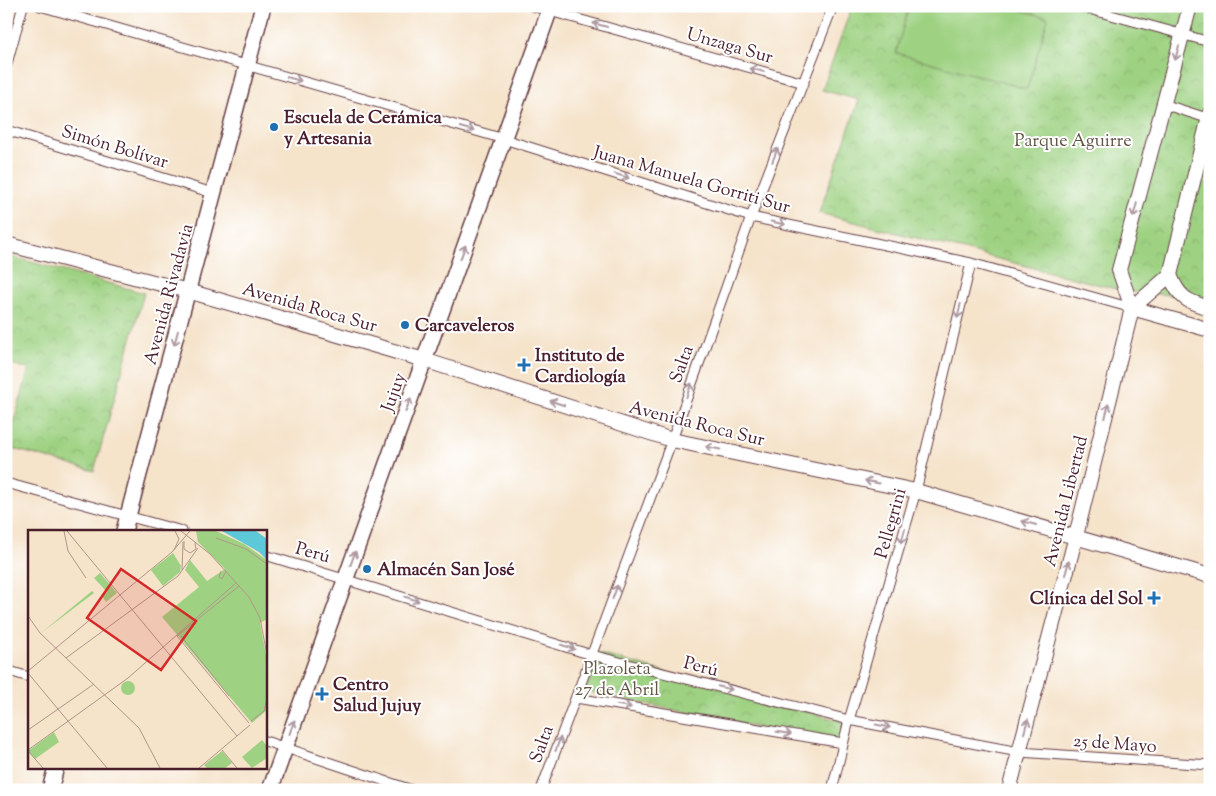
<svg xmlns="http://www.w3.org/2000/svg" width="1216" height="796" font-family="'Sorts Mill Goudy',serif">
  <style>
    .park { fill: url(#park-crowns); stroke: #747856 }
    .pitch { fill: #9ed282; stroke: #747856 }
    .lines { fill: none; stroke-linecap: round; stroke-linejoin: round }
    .street-casing { stroke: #643c43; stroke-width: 11 }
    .secondary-casing { stroke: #643c43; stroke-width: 16 }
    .primary-casing { stroke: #643c43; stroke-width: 18 }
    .street { stroke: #fff; stroke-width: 9 }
    .secondary { stroke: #fff; stroke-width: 14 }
    .primary { stroke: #fff; stroke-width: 15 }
    .oneway { stroke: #ae9aa0 }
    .poi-dot { fill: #1f6fb2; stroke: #fff; stroke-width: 2 }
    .labels { text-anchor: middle; stroke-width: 4; stroke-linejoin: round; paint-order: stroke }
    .street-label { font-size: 18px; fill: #4a1f2b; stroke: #fff }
    .poi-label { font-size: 18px; font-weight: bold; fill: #4a1f2b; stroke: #fff; text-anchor: start }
    .park-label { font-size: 18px; fill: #635545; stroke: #fff }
    .inset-road { fill: none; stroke: #b1958a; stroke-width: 1 }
    .view { fill: #d62828; fill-opacity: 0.15; stroke: #d62828; stroke-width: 2.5 }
    .inset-edge { fill: none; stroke: #4a1f2b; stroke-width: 2.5 }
  </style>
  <defs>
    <pattern id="park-crowns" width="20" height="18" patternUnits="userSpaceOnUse" patternTransform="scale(1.25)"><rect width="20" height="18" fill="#9ed282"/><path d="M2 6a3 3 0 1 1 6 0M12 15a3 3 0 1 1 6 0" fill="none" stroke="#8ab470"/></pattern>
  </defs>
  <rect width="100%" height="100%" fill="#fff"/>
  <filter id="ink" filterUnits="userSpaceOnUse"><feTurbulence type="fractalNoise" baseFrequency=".02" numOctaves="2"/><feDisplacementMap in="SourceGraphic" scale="10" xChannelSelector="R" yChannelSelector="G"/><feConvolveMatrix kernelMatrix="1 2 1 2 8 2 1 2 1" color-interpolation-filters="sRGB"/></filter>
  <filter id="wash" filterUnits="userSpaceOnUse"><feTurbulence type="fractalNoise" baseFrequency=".0096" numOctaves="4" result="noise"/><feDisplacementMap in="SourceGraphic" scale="20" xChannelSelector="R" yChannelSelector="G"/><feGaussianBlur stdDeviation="1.12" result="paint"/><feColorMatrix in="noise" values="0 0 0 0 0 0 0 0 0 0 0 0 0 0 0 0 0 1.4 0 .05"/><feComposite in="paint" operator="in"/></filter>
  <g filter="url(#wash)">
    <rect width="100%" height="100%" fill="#f5e3ca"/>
    <path class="park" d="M852,6h358v299l-38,-10 -44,-3 -309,-79 40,-113 -37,-10z
      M6,255l138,38 -50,178 -87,-24 22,-78 -23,-7z
      M600,654l248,69 -8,22 -255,-54z"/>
    <path class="pitch" d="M909,6h97l42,12 -21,71 -131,-36z"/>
  </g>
  <g filter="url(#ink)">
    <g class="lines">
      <defs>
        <path id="street" d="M40,6l464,133 247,78 220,46 161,45
          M532,6l272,77
          M1078,6l132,36
          M6,67l17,-61
          M1163,104l47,15
          M6,130l207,63
          M6,483l176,48
          M265,555l327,100 257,65 170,32 191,13
          M6,670l23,7
          M576,698l267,45
          M265,741l147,49
          M541,790l131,-350 79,-223 82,-211
          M832,790l17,-70 67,-229 55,-228"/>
        <path id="secondary" d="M6,244l182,47 236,69 248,80 244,51 294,85
          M1170,275c9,23 17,27 40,33
          M1132,308l-13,-38 71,-264
          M1132,308l38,-33 40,-162
          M1132,308l78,22
          M1009,790l67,-254 56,-228"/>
        <path id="primary" d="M124,531l139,-525
          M50,790l6,-23
          M270,790l281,-784"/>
      </defs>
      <use href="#street" class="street-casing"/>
      <use href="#secondary" class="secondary-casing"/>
      <use href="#primary" class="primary-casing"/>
      <use href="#street" class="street"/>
      <use href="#secondary" class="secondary"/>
      <use href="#primary" class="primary"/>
    </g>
    <defs><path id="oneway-shaft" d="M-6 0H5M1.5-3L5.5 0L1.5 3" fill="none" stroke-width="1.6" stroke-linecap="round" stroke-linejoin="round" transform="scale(1.25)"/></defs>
    <g class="oneway">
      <use href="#oneway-shaft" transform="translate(600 25) rotate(-164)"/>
      <use href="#oneway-shaft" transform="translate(1177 53) rotate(105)"/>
      <use href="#oneway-shaft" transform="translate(757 70) rotate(-164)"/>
      <use href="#oneway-shaft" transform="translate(294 79) rotate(16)"/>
      <use href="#oneway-shaft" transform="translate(467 129) rotate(16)"/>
      <use href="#oneway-shaft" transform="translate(775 155) rotate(-69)"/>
      <use href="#oneway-shaft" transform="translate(622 176) rotate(17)"/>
      <use href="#oneway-shaft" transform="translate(1135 210) rotate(105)"/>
      <use href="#oneway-shaft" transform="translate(778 223) rotate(12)"/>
      <use href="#oneway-shaft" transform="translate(463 252) rotate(-70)"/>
      <use href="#oneway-shaft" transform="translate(959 311) rotate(103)"/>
      <use href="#oneway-shaft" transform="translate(176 338) rotate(105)"/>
      <use href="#oneway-shaft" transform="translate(689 390) rotate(-70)"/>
      <use href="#oneway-shaft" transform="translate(557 403) rotate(-162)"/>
      <use href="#oneway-shaft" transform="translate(408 405) rotate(-70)"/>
      <use href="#oneway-shaft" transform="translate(1107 411) rotate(-76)"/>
      <use href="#oneway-shaft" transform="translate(713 448) rotate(-168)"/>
      <use href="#oneway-shaft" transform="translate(872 482) rotate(-168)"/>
      <use href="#oneway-shaft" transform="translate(1029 523) rotate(-164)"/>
      <use href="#oneway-shaft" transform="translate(903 536) rotate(106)"/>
      <use href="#oneway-shaft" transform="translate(353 558) rotate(-70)"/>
      <use href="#oneway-shaft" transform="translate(1067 568) rotate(-75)"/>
      <use href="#oneway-shaft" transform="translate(615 592) rotate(-70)"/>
      <use href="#oneway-shaft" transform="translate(412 599) rotate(17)"/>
      <use href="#oneway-shaft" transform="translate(568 647) rotate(17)"/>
      <use href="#oneway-shaft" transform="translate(725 688) rotate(14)"/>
      <use href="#oneway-shaft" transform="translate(624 706) rotate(9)"/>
      <use href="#oneway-shaft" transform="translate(883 726) rotate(11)"/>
      <use href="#oneway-shaft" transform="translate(1026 726) rotate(-75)"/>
      <use href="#oneway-shaft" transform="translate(292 727) rotate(-70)"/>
      <use href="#oneway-shaft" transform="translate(784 733) rotate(9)"/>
      <use href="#oneway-shaft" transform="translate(558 744) rotate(-70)"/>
    </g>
  </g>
  <g class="poi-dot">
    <circle cx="274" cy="127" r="5"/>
    <circle cx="405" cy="325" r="5"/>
    <path d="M521.5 357.5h5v5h5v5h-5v5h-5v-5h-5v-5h5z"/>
    <circle cx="367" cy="569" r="5"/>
    <path d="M1151.5 590.5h5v5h5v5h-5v5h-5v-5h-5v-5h5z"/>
    <path d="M319.5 686.5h5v5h5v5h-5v5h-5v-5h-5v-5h5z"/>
  </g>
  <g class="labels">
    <g class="street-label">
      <text transform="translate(730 45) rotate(16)" y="6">Unzaga Sur</text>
      <text transform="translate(115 146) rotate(17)" y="6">Simón Bolívar</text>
      <text transform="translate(692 179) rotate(16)" y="6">Juana Manuela Gorriti Sur</text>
      <text transform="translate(168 294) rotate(-75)" y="6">Avenida Rivadavia</text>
      <text transform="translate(310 307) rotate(16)" y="6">Avenida Roca Sur</text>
      <text transform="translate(681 364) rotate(-70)" y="6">Salta</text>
      <text transform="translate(393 392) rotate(-70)" y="6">Jujuy</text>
      <text transform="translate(697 423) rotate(14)" y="6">Avenida Roca Sur</text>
      <text transform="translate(1065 501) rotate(-76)" y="6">Avenida Libertad</text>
      <text transform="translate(890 523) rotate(-74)" y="6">Pellegrini</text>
      <text transform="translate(313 552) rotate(16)" y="6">Perú</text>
      <text transform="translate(701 666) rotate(14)" y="6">Perú</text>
      <text transform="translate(1115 743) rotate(4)" y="6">25 de Mayo</text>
      <text transform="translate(541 744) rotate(-70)" y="6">Salta</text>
    </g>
    <g class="poi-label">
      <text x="284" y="123">Escuela de Cerámica<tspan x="284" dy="21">y Artesania</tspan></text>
      <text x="415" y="331">Carcaveleros</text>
      <text x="535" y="361">Instituto de<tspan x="535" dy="21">Cardiología</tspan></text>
      <text x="377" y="575">Almacén San José</text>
      <text x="1143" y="604" text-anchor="end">Clínica del Sol</text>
      <text x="333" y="690">Centro<tspan x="333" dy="21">Salud Jujuy</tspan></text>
    </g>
    <g class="park-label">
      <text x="1073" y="146">Parque Aguirre</text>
      <text x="617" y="674">Plazoleta<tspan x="617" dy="21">27 de Abril</tspan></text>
    </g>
  </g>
  <g transform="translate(28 530)">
    <rect width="239" height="239" fill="#f5e3ca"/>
    <path d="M168,1h20l28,13 23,16v59l-7,4 7,37v50l-15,13 -90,-106 37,-30 -14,-17 5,-10 17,21 18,-12 -27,-27zM72,43l17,20 -11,9 -4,-6 5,-4 -13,-14zM64,61l2,2 -53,40zM93 158a7 7 0 1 1 14 0a7 7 0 1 1-14 0ZM26,202l5,10 -24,17 -7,-8zM194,221l10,12 -7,5h-18l-3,-3z" fill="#9ed282"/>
    <path d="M145,23l8,13 -1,6 -17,14 -12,-16zM173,90l16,17 -12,9 -14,-18zM202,96l13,23 -21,15 -15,-18zM234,210l5,6v12l-15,10 -10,-11z" fill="#9ed282"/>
    <path d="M194,1h34l11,8v21l-8,-8z" fill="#5dc8d7"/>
    <path class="inset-road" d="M36,1l4,20 18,27M39,1l53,64M153,1l29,23 39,43 11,21 7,37M188,8l30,11 21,15M156,11v8l6,4 6,-4 -1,-6M146,20l5,-11 -4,-8M154,40l1,-28M193,41l-2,6 3,2 4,-8M92,65l117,141M0,86l12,17 99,95 21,40M149,106l72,87M149,106l62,-50M153,106l48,60M38,128l112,-82 20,-28M0,141l144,-119 18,-21M0,143l79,95M223,191l13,-10 3,-13M0,200l66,-46M0,220l100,-72 108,-95M194,220l15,18M0,221l15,17M171,238l51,-43"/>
    <path class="view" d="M93,39l75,52 -35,49 -74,-52z"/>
    <rect width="239" height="239" class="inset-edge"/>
  </g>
  <rect width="1216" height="796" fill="none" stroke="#fff" stroke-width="25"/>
</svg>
